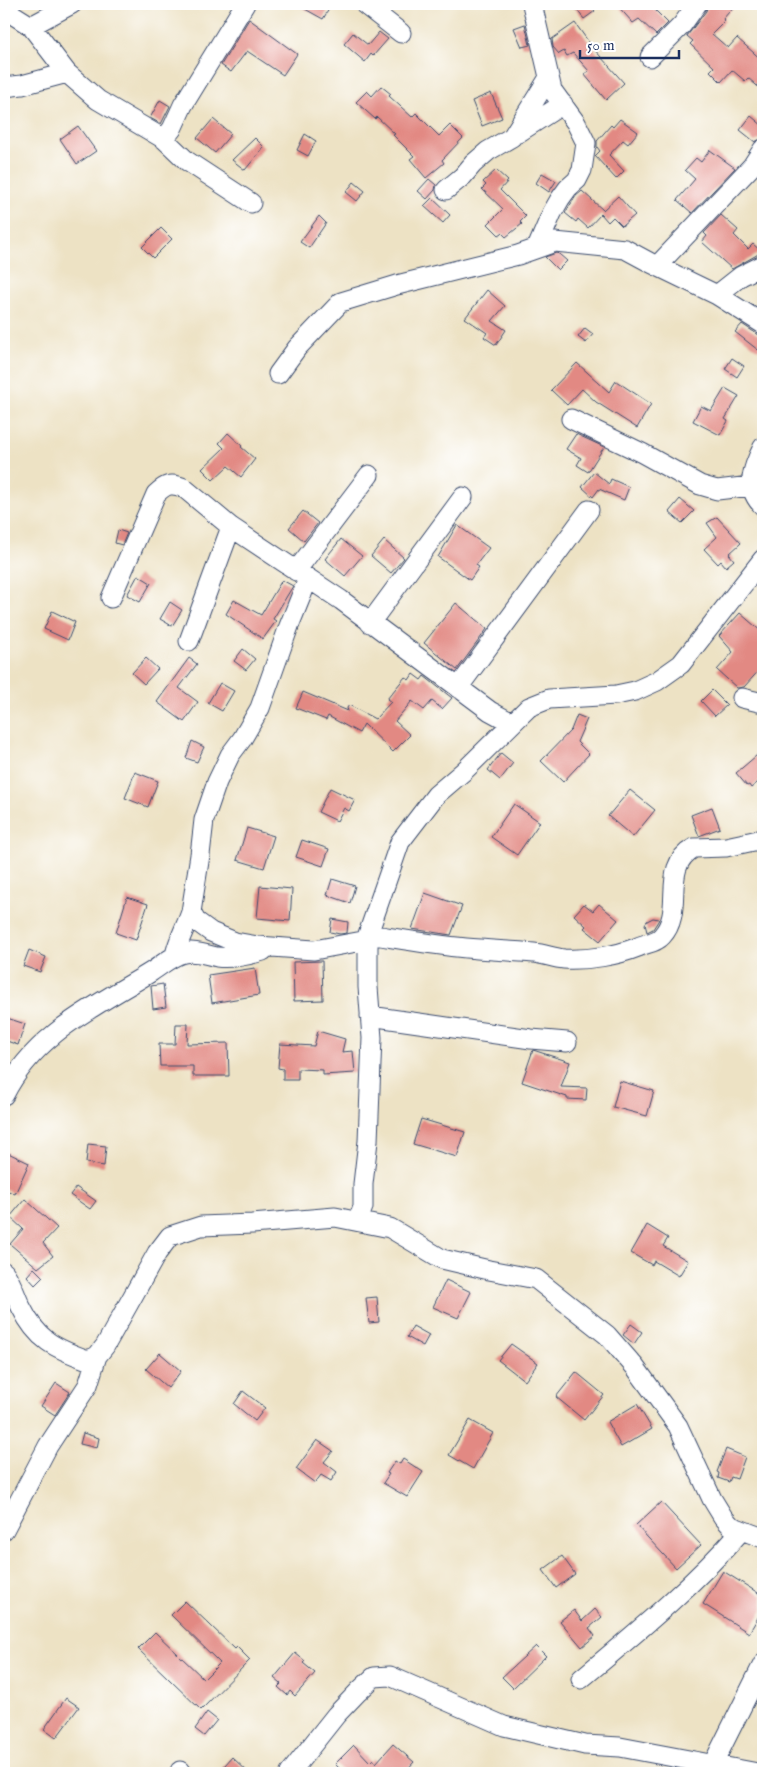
<svg xmlns="http://www.w3.org/2000/svg" width="767" height="1777" font-family="'IM FELL English',serif">
  <style>
    .building { fill: #e28983 }
    .lines { fill: none; stroke-linecap: round; stroke-linejoin: round }
    .minor-casing { stroke: #3a4a6d; stroke-width: 21 }
    .minor { stroke: #fff; stroke-width: 19 }
  </style>
  <rect width="100%" height="100%" fill="#fff"/>
  <filter id="ink" filterUnits="userSpaceOnUse"><feTurbulence type="fractalNoise" baseFrequency=".02" numOctaves="2"/><feDisplacementMap in="SourceGraphic" scale="10" xChannelSelector="R" yChannelSelector="G"/><feConvolveMatrix kernelMatrix="1 2 1 2 8 2 1 2 1" color-interpolation-filters="sRGB"/></filter>
  <filter id="wash" filterUnits="userSpaceOnUse"><feTurbulence type="fractalNoise" baseFrequency=".0096" numOctaves="4" result="noise"/><feDisplacementMap in="SourceGraphic" scale="20" xChannelSelector="R" yChannelSelector="G"/><feGaussianBlur stdDeviation="1.12" result="paint"/><feColorMatrix in="noise" values="0 0 0 0 0 0 0 0 0 0 0 0 0 0 0 0 0 1.4 0 .05"/><feComposite in="paint" operator="in"/></filter>
  <g filter="url(#wash)">
    <rect width="100%" height="100%" fill="#ede2c4"/>
    <g id="blocks">
      <path class="building" d="M296,4h36l-9,15z
        M572,4h17l6,7 -11,8z
        M616,4h16l4,5 5,-5h8l19,19 -12,12 -17,-16 -6,4z
        M708,4h28l-13,15 2,2 -13,13 16,14 9,-10 26,23v30l-15,-13 -3,3 -13,-11 -11,12 -11,-11 4,-4 -24,-23 3,-3 -6,-5 19,-25z
        M249,19l48,35 -14,21 -36,-24 -16,21 -10,-7z
        M575,23l18,25 31,35 -18,17 -22,-26 5,-3 -16,-18 -6,3 -3,-5 -5,3 -6,-7 -1,-8z
        M525,24l5,21 -8,2 -8,-19z
        M379,32l9,7 -15,17 -2,-2 -6,8 -21,-18 9,-11 15,12z
        M381,86l10,8 -2,2 23,21 4,-4 23,23 11,-11 13,13 -21,22 2,3 -18,15 -16,-19 4,-3 -21,-21 2,-1 -18,-17 -2,2 -19,-17 11,-11 5,5z
        M491,93l11,25 -20,8 -10,-25z
        M160,100l10,6 -9,18 -11,-6z
        M751,116l12,10v12l-8,4 -15,-12z
        M213,119l18,15 -16,19 -18,-15z
        M620,119l18,13 -10,12 -5,-4 -14,15 15,16 -8,8 -21,-23 5,-5 -3,-4v-6l14,-16 2,2z
        M78,126l18,25 -19,13 -17,-25z
        M305,134l11,7 -8,15 -11,-6z
        M255,138l9,9 -19,23 -13,-10z
        M710,150l25,18 -43,45 -15,-13 18,-21 -10,-9 11,-12 5,4z
        M496,170l12,11 -8,9 26,26 -6,6 2,2 -16,13 -4,-4 -3,2 -11,-11 15,-15 -21,-20 4,-4 -3,-3z
        M542,173l14,8 -7,11 -13,-9z
        M429,179l7,6 -1,5 -8,9 -9,-8z
        M354,182l11,9 -8,10 -11,-9z
        M582,191l21,19 15,-14 17,19 -13,11 -9,-9 -5,5 -7,-8 -13,14 -10,-9 -2,3 -11,-9 11,-17z
        M432,198l18,17 -7,8 -19,-17z
        M721,215l17,15 -4,5 14,14 5,-5 9,8 -30,17 -30,-27 5,-6 -3,-3z
        M319,216l7,7 -17,25 -9,-6z
        M161,228l11,11 -19,19 -11,-11z
        M556,253l3,1 8,7 -9,9 -13,-13z
        M487,290l18,16 -13,15 14,9 -10,15 -12,-8 3,-4 -22,-15z
        M742,324l15,10 6,1v9l-5,6 -23,-18z
        M585,328l8,6 -7,9 -8,-6z
        M732,358l12,8 -7,11 -12,-8z
        M577,363l32,29 7,-11 35,23 -14,24 -41,-26 -14,-13 -15,16 -16,-15z
        M725,388l14,8 -14,23 3,2 -8,14 -27,-14 8,-15 10,5z
        M228,433l14,13 -1,1 14,12 -14,18 -13,-11 -15,14 -11,-11 22,-21 -5,-5z
        M576,434l28,13 -16,25 -11,-7 4,-7 -15,-9z
        M594,472l15,12 2,-5 18,8 -5,13 -25,-11 -6,8 -11,-10z
        M680,499l14,12 -12,12 -13,-11z
        M303,511l15,12 -14,18 -15,-13z
        M717,517l24,26 -12,11 5,6 -8,7 -5,-6 -3,3 -14,-15 13,-12 -10,-14z
        M457,525l32,23 -13,17 3,2 -9,13 -32,-23z
        M118,530l9,3 -5,12 -7,-2z
        M341,539l21,17 -17,20 -20,-17z
        M384,540l20,18 -13,15 -20,-17z
        M138,575l13,8 -11,19 -13,-7z
        M282,580l11,6 -20,33 3,2 -13,18 -37,-25 8,-14 27,15z
        M170,602l12,8 -10,16 -12,-7z
        M456,603l31,26 -30,41 -33,-27z
        M52,611l23,11 -7,18 -24,-11z
        M740,613l23,20v33l-19,21 -7,1 -20,-18 16,-18 -14,-16z
        M243,649l12,10 -9,11 -12,-9z
        M146,658l12,11 -14,15 -12,-11z
        M189,658l8,6 -18,24 19,14 -14,20 -27,-20z
        M413,674l8,6 3,-4 28,22 -10,11 -10,-8 -8,9 -12,-9 -17,20 15,14 -17,17 -29,-28 -5,9 -31,-17 -2,4 -30,-12 7,-16 45,19 -1,-3 2,-3 26,14 16,-17 -4,-3 18,-22 4,3z
        M220,683l14,8 -12,20 -14,-8z
        M712,690l15,15 -12,11 -14,-15z
        M577,715l10,4 -10,23 12,12 -26,28 -22,-21 30,-31z
        M192,741l12,6 -7,15 -11,-4z
        M763,750v28l-12,10 -2,-3 -2,1 -11,-13z
        M501,753l12,10 -13,17 -12,-10z
        M135,772l23,9 -10,26 -23,-9z
        M330,788l25,12 -6,11 -5,-3 -7,13 -19,-9z
        M630,790l25,20 -22,27 -25,-21z
        M514,804l26,18 -23,33 -26,-18z
        M712,807l8,21 -21,8 -8,-21z
        M247,828l27,8 -10,32 -27,-8z
        M302,840l27,9 -6,17 -27,-9z
        M332,879l23,7 -5,17 -23,-8z
        M260,886l32,3 -2,32 -33,-3z
        M425,893l37,13 -11,29 -39,-6z
        M127,897l21,7 -12,36 -20,-7z
        M584,904l9,7 6,-7 19,16 -18,21 -16,-13 2,-2 -12,-11z
        M653,918l6,1 -1,2 -5,8 -6,3 -2,-8 2,-3z
        M332,919l16,3 -1,11 -7,1 -10,-2z
        M29,950l17,7 -6,15 -17,-6z
        M322,961l1,39 -29,1 -1,-39z
        M255,968l4,27 -47,8 -4,-28z
        M163,984l3,23 -13,2 -2,-23z
        M4,1017l21,7 -7,21 -14,-5z
        M176,1024h12l-1,20 41,-1 1,33h-36v-10h-33l-1,-22h16z
        M318,1031l27,8 -3,13 11,-1 2,22 -32,2v-5l-25,-1v11h-15v-11l-5,-1 2,-24 34,2z
        M533,1050l37,12 -9,25 26,1 -1,12 -19,-1v-2l-45,-15z
        M620,1081l34,10 -7,25 -34,-9z
        M421,1119l44,13 -8,25 -44,-13z
        M88,1144l18,2 -2,20 -18,-3z
        M4,1151l25,12 -14,31 -11,-5z
        M76,1187l20,14 -6,8 -20,-14z
        M25,1199l32,29 -14,15 10,13 -15,12 -28,-24 13,-15 -13,-12z
        M647,1225l21,13 -5,8 25,15 -9,15 -25,-15 -2,4 -21,-12z
        M34,1268l9,9 -8,8 -8,-9z
        M446,1280l25,12 -13,26 -25,-11z
        M377,1297l2,25 -10,1 -3,-25z
        M631,1324l11,8 -8,12 -11,-9z
        M413,1326l16,9 -6,11 -16,-9z
        M511,1344l27,19 -13,18 -27,-21z
        M160,1353l21,18 -13,17 -22,-19z
        M576,1372l28,23 -20,25 -28,-23z
        M56,1383l14,9 -15,23 -14,-9z
        M243,1391l22,17 -10,13 -21,-17z
        M637,1404l15,25 -31,18 -14,-25z
        M470,1420l23,13 -20,36 -24,-14z
        M83,1433l16,5 -2,10 -17,-4z
        M317,1440l16,11 -9,11 13,10 -6,9 -10,-6 -6,8 -19,-14z
        M726,1449l19,8 -8,22 -6,-2 -2,5 -11,-4 1,-5 -2,-1z
        M403,1459l20,13 -16,25 -24,-14 6,-9 -2,-1 8,-12 5,3z
        M661,1502l40,43 -25,23 -40,-43z
        M562,1556l13,18 -19,14 -13,-18z
        M723,1571l40,25v13l-14,24 -46,-29z
        M185,1601l50,48 2,-2 13,13 -49,50 -63,-61 17,-17 49,47 16,-16 -49,-48z
        M595,1609l7,8 -13,11 6,8 -13,11 -22,-26 14,-11 8,11z
        M536,1646l10,10 -33,32 -11,-11z
        M295,1653l10,8 -2,2 12,10 -20,23 -5,-5 -3,4 -9,-8 3,-3 -7,-6z
        M66,1698l13,9 -23,31 -12,-9z
        M207,1712l10,8 -13,16 -9,-7z
        M393,1744l21,18 -10,11h-60l-9,-9 19,-19 16,17 3,-3 3,4z
        M232,1757l17,16h-31z"/>
    </g>
  </g>
  <g filter="url(#ink)">
    <use href="#blocks" fill-opacity="0" stroke="#3a4a6d" stroke-width="1"/>
    <g class="lines">
      <defs>
        <path id="minor" d="M364,4l37,29
          M532,4l20,86 24,33 10,20 -4,27 -5,10 -9,8 -8,11 -8,14 -15,35
          M4,9l27,17 36,47 31,27 66,39 23,22 64,42
          M31,26l41,-22
          M650,57l32,-32 15,-21
          M4,87l18,-2 45,-12
          M518,133l45,-29
          M164,139l8,-10 11,-24 62,-101
          M446,190l17,-14 10,-12 15,-13 24,-14 36,-58
          M657,266l95,-100 11,-17
          M717,295l24,-19 22,-11
          M278,374l19,-26 44,-46 56,-17 121,-30 37,-13 70,7 26,14 66,32 46,29
          M571,419l71,34 58,32 17,5 34,-4
          M763,447c-10,20 -19,41 0,59
          M296,571l73,-96
          M308,579l-19,47 -29,82 -18,31 -12,16 -13,27 -13,38 -4,35 -9,57 5,9 15,11 24,10 23,4 56,4 54,-10
          M111,598l45,-104c9,-9 15,-12 28,-6l47,39 110,73 149,111 22,12
          M370,623l93,-126
          M189,641l42,-114
          M458,688l131,-178
          M742,698l21,5
          M368,934c32,5 65,11 98,14 23,2 45,3 68,5 10,1 20,5 30,6 24,1 52,-3 74,-12 8,-4 18,-4 24,-11 24,-26 -3,-69 32,-88l32,-1 37,-8
          M175,955c3,-15 11,-28 16,-43
          M370,1016l161,23 36,3
          M4,1095c31,-62 91,-88 147,-123 11,-7 20,-16 33,-19 11,-3 22,2 33,4 15,2 32,-2 46,-6
          M358,1221l5,-14v-23l5,-43 4,-103 -4,-51v-53l32,-92 36,-47 28,-24 65,-64 20,-8 67,-4 19,-4 22,-10 24,-17 82,-105
          M4,1272c8,10 11,23 17,35 16,33 33,41 67,53l9,-4 8,-10 52,-93 13,-17 31,-10 51,-2 83,-7 55,11 52,31 47,11 47,9 71,56 28,32 43,59 34,73 11,18 8,9 32,12
          M4,1530l44,-84 40,-61 9,-29
          M581,1679c56,-47 112,-93 160,-148
          M713,1764l50,-100
          M180,1771l1,2
          M290,1773l46,-58 22,-23 16,-15 16,-1 114,50 81,19 35,2 138,26"/>
      </defs>
      <use href="#minor" class="minor-casing"/>
      <use href="#minor" class="minor"/>
    </g>
  </g>
  <rect width="767" height="1777" fill="none" stroke="#fff" stroke-width="20"/>
  <path d="M580 50v8h99v-8" fill="none" stroke="#1b2f5e" stroke-width="2.5"/>
  <text x="587" y="50" font-size="15" fill="#1b2f5e" stroke="#ffffff" stroke-width="4" paint-order="stroke">50 m</text>
</svg>
